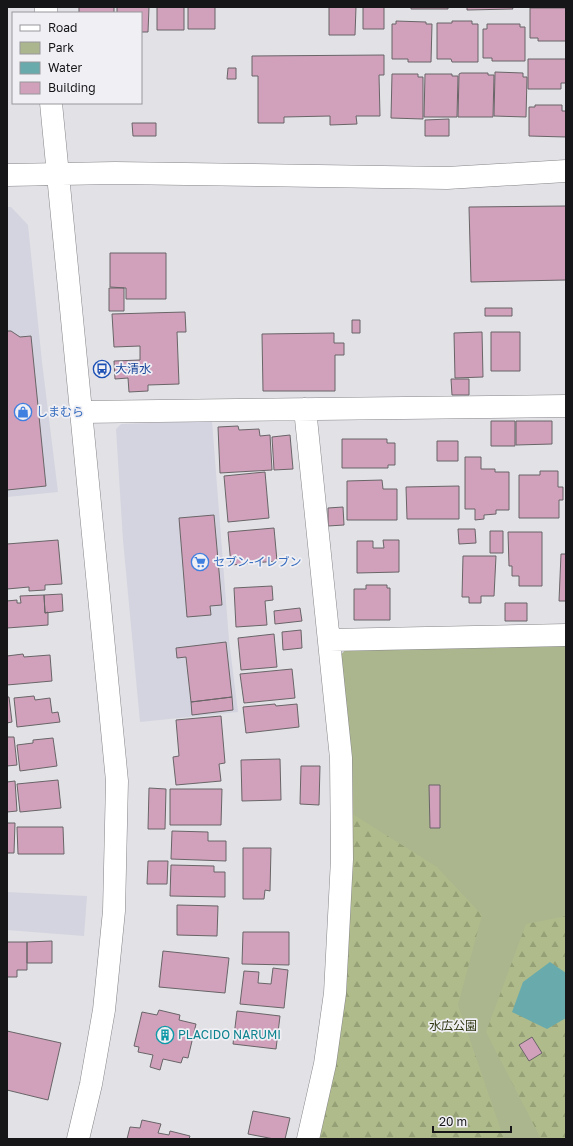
<svg xmlns="http://www.w3.org/2000/svg" width="573" height="1146" font-family="'Golos Text','Noto Sans JP',sans-serif">
  <style>
    .built { fill: #d4d4e0 }
    .green { fill: #abb58e }
    .forest { fill: url(#forest-firs) }
    .water { fill: #69abad }
    .building { fill: #d1a0bb; stroke: #696567 }
    .lines { fill: none; stroke-linecap: round; stroke-linejoin: round }
    .minor-casing { stroke: #86868a; stroke-width: 23 }
    .tertiary-casing { stroke: #86868a; stroke-width: 23 }
    .minor { stroke: #fff; stroke-width: 22 }
    .tertiary { stroke: #fff; stroke-width: 22 }
    .labels { text-anchor: middle; stroke-width: 3.5; stroke-linejoin: round; paint-order: stroke }
    .transit-label { font-size: 12px; fill: #164399; stroke: #efeff4; text-anchor: start }
    .shop-label { font-size: 12px; fill: #366cbe; stroke: #efeff4; text-anchor: start }
    .park-label { font-size: 12px; fill: #2d350f; stroke: #efeff4 }
    .culture-label { font-size: 12px; fill: #0d838f; stroke: #efeff4; text-anchor: start }
  </style>
  <defs>
    <pattern id="forest-firs" width="22" height="20" patternUnits="userSpaceOnUse"><rect width="22" height="20" fill="#afbb8a"/><path d="M5 1l3.5 6h-7zM16 11l3.5 6h-7z" fill="#96a076"/></pattern>
  </defs>
  <rect width="100%" height="100%" fill="#e1e1e6"/>
  <path class="built" d="M7,207h4l17,18 14,137 16,130 -51,5z
    M212,421l17,219 9,72 -98,10 -17,-182 -7,-111 5,-5z
    M7,892l80,4 -3,40 -77,-6z"/>
  <path class="green" d="M566,645v494h-249l20,-84 3,-400 7,-6z"/>
  <path class="forest" d="M351,813l86,54 45,48 -24,90 46,134h-187z
    M566,916v223h-25l-55,-107 40,-108z"/>
  <path class="water" d="M550,962l16,11v45l-19,11 -35,-17 11,-30z"/>
  <path class="building" d="M79,7h35v6h-35z
    M117,7h32l-1,25h-7v-19h-24z
    M157,7h27v23h-27z
    M188,7h27v22h-27z
    M329,7h27l-1,28h-26z
    M363,7h21v22h-21z
    M411,7h37v2h-37z
    M467,7h45l1,2 -46,1z
    M530,8h36v33h-28v-3h-8z
    M396,21l30,1v2h6l-1,38h-23v-3h-16v-35h4z
    M452,21h20v3h6v38h-26l-1,-3h-14v-36h15z
    M487,24h33v3h5v34h-33v-3h-9v-29h4z
    M384,55v20h-5l1,41h-24l1,8 -27,1v-9l-46,1v6h-26v-47h-6v-20z
    M528,59h38v24h-5v6h-33z
    M228,68h8v11h-9z
    M495,72l28,1v4h4l-1,40 -32,-1z
    M461,73h27v2h6l-1,42h-35l1,-43z
    M392,74h26v3h5v42l-32,-1z
    M425,74h27v2h6l-1,41h-33z
    M535,105h27v6h4v26l-37,-1v-29h6z
    M449,119v17h-24v-16z
    M132,123h24v13h-23z
    M566,206v74l-95,2 -2,-75z
    M110,253h56v46h-40v-11l-16,-1z
    M109,288h15v23h-15z
    M485,308h27v8h-27z
    M185,312l1,20h-9l2,52 -31,1v6l-19,1 -1,-14 -13,1 -1,-18 26,-1v-14l-26,1 -2,-33z
    M352,320h8v13h-8z
    M7,331h4l9,6 11,-1 15,150 -39,4z
    M482,332l1,45 -28,1 -1,-45z
    M491,332h29v39h-29z
    M334,333v10h10v12h-9v36h-72l-1,-57z
    M451,379h18v16h-17z
    M491,421h24v25h-24z
    M516,421h36v23l-36,1z
    M238,426l1,4 20,-1 1,7 10,-1 2,35 -52,3 -2,-46z
    M290,435l3,34 -19,1 -2,-33z
    M342,439h45v4h8v22h-7v3h-46z
    M437,441h21v20h-21z
    M465,457h16v12h14v3h14v38h-13v4l-12,1v4l-9,1v-11h-10z
    M540,471h18v16h5v13h-4v18h-40v-43h21z
    M265,472l4,46 -41,4 -4,-46z
    M382,480l1,9h14v31h-50v-39z
    M459,486v33h-52l-1,-32z
    M343,507l1,18 -16,1v-18z
    M214,515l8,90 -12,1 1,9 -24,2 -8,-99z
    M274,528l3,33 -46,4 -3,-33z
    M458,529h17l1,14 -17,1z
    M490,531h13v22h-13z
    M508,532h34v54h-23v-10h-7v-10h-3z
    M58,540l4,44 -17,1v5l-16,1v-4l-22,2v-45z
    M383,540h16v32l-42,1v-32h16v7h11z
    M561,554h5v47h-7z
    M463,556h33l-2,40h-13v7h-12v-6h-7z
    M366,585h21v3h3v32h-36v-31h12z
    M272,586l1,14 -8,1 2,24 -31,2 -2,-39z
    M62,594l1,17 -18,2 -1,-18z
    M44,595l1,18 3,-1v13l-41,3v-27l10,-1v3h4l-1,-7z
    M505,603h22v18h-22z
    M300,608l2,13 -27,3 -1,-13z
    M301,630l1,18 -19,2 -1,-18z
    M274,634l3,33 -36,3 -3,-32z
    M226,642l6,55 -41,5 -5,-45 -9,1 -1,-10z
    M23,654l1,3 26,-2 2,26 -45,4v-29z
    M292,669l3,29 -51,5 -4,-29z
    M34,696l1,4 15,-2 2,15 6,-1 2,10 -43,5 -3,-29z
    M7,697h2l3,25 -5,1z
    M232,697l1,13 -41,5 -1,-13z
    M275,704l1,2 21,-2 2,23 -53,6 -3,-26z
    M221,716l4,47 -6,1 2,17 -45,4 -3,-28 6,-1 -3,-36z
    M7,737h7l3,28 -10,1z
    M53,738l4,28 -37,5 -3,-26 16,-2v-3z
    M280,759l1,41 -39,1 -1,-41z
    M301,766h19l-1,39 -19,-1z
    M58,780l3,28 -41,4 -3,-28z
    M15,781l2,30 -10,1v-30z
    M429,785h11v43h-10z
    M149,788l17,1 -1,40h-17z
    M170,789h52l-1,36h-51z
    M7,823h8l-1,30h-7z
    M17,827h46l1,27h-46z
    M172,831l36,1v9h18v20l-55,-2z
    M243,848h28l-1,43 -5,-1 -1,9h-21z
    M148,861h20l-1,23h-20z
    M171,865l43,1v6h11v25l-55,-1z
    M177,905l41,1 -1,30 -40,-1z
    M243,932h46v33l-47,-1z
    M52,941v22h-25v-21z
    M7,942h20v28h-10v7h-10z
    M163,951l66,7 -4,35 -66,-6z
    M273,968l15,2 -4,38 -44,-4 4,-33 15,1 -1,11 13,1z
    M159,1010l21,5 -1,5 17,4 -8,34 -5,-1 -2,6 -18,-4 -3,11 -10,-3 3,-12 -15,-3 1,-5 -5,-1 8,-34 15,3z
    M237,1011l43,5 -4,33 -43,-5z
    M7,1031l54,12 -13,57 -41,-10z
    M532,1037l10,16 -13,8 -10,-16z
    M253,1111l37,7 -5,21h-11l-26,-5z
    M142,1120l19,4 -3,9 11,2 1,-4 20,5 -1,3h-62l3,-12 10,1z"/>
  <g class="lines">
    <defs>
      <path id="minor" d="M46,7v6
        M51,103l7,72
        M305,409l36,349 1,101 -7,134 -10,71 -17,75
        M81,412l485,-6
        M330,640l236,-5"/>
      <path id="tertiary" d="M7,175l108,-2 332,5 119,-7
        M58,175l59,606 -3,130 -10,99 -13,74 -13,55"/>
    </defs>
    <use href="#minor" class="minor-casing"/>
    <use href="#tertiary" class="tertiary-casing"/>
    <use href="#minor" class="minor"/>
    <use href="#tertiary" class="tertiary"/>
  </g>
  <defs>
    <symbol id="bus-ring" viewBox="-11 -11 22 22"><circle r="9.5" fill="#efeff4" stroke="#1a4fb4" stroke-width="1.5"/><path d="M-5-6H5V4H4V6H2V4H-2V6H-4V4H-5ZM-3.5-4V0h7V-4ZM-3.5 1.2v1.5H-2V1.2ZM2 1.2v1.5H3.5V1.2Z" fill="#1a4fb4"/></symbol>
    <symbol id="shop-ring" viewBox="-11 -11 22 22"><circle r="9.5" fill="#efeff4" stroke="#3f7fe0" stroke-width="1.5"/><path d="M-5-2.5h2.3a2.7 3.5 0 0 1 5.4 0H5L5.5 6h-11ZM-1.5-2.5h3a1.5 2.3 0 0 0-3 0Z" fill="#3f7fe0"/></symbol>
    <symbol id="supermarket-ring" viewBox="-11 -11 22 22"><circle r="9.5" fill="#efeff4" stroke="#3f7fe0" stroke-width="1.5"/><path d="M-6-5.5h2.5l.6 2H6L4.5 2H-2.5L-4.4-4H-6ZM-1.5 3.2a1.3 1.3 0 1 0 .1 0ZM3 3.2a1.3 1.3 0 1 0 .1 0Z" fill="#3f7fe0"/></symbol>
    <symbol id="building-ring" viewBox="-11 -11 22 22"><circle r="9.5" fill="#efeff4" stroke="#0f9aa8" stroke-width="1.5"/><path d="M-4-6H4V6H1V3H-1V6H-4ZM-2.5-4.3h1.7v1.8h-1.7ZM.8-4.3h1.7v1.8H.8ZM-2.5-1h1.7V.8h-1.7ZM.8-1h1.7V.8H.8Z" fill="#0f9aa8"/></symbol>
  </defs>
  <g fill-rule="evenodd">
    <use href="#bus-ring" x="92" y="359" width="20" height="20"/>
    <use href="#shop-ring" x="13" y="402" width="20" height="20"/>
    <use href="#supermarket-ring" x="190" y="552" width="20" height="20"/>
    <use href="#building-ring" x="155" y="1025" width="20" height="20"/>
  </g>
  <g class="labels">
    <g class="transit-label">
      <text x="115" y="373">大清水</text>
    </g>
    <g class="shop-label">
      <text x="36" y="416">しまむら</text>
      <text x="213" y="566">セブン-イレブン</text>
    </g>
    <g class="park-label">
      <text x="453" y="1030">水広公園</text>
    </g>
    <g class="culture-label">
      <text x="178" y="1039">PLACIDO NARUMI</text>
    </g>
  </g>
  <rect width="573" height="1146" fill="none" stroke="#161618" stroke-width="16"/>
  <rect x="12" y="12" width="130" height="92" fill="#efeff4" stroke="#98989c"/>
  <rect x="20" y="25" width="20" height="6" fill="#ffffff" stroke="#98989c"/>
  <text x="48" y="32" font-size="12" fill="#161618">Road</text>
  <rect x="20" y="42" width="20" height="12" fill="#abb58e" stroke="#98989c"/>
  <text x="48" y="52" font-size="12" fill="#161618">Park</text>
  <rect x="20" y="62" width="20" height="12" fill="#69abad" stroke="#98989c"/>
  <text x="48" y="72" font-size="12" fill="#161618">Water</text>
  <rect x="20" y="82" width="20" height="12" fill="#d1a0bb" stroke="#98989c"/>
  <text x="48" y="92" font-size="12" fill="#161618">Building</text>
  <path d="M433 1126v6h78v-6" fill="none" stroke="#161618" stroke-width="2"/>
  <text x="439" y="1126" font-size="12" fill="#161618" stroke="#efeff4" stroke-width="3" paint-order="stroke">20 m</text>
</svg>
